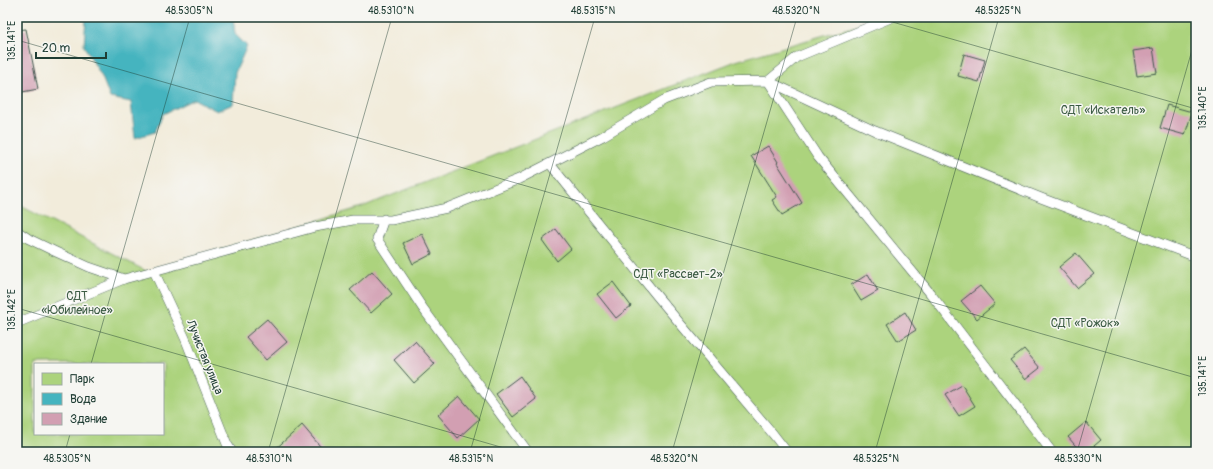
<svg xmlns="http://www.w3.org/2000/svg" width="1213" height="469" font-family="Pangolin,sans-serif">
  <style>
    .green { fill: #acd37d; stroke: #668858; fill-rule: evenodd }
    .water { fill: #45b4bf; stroke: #32787a }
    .building { fill: #d29fb2 }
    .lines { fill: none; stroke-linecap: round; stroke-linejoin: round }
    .lane-casing { stroke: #3f574d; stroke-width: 10 }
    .lane { stroke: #fff; stroke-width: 9 }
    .ticks { fill: none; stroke: #1f3d34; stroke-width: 1; stroke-opacity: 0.45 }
    .labels { text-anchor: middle; stroke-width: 3; stroke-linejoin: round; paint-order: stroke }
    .park-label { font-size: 12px; fill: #3b5b43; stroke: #f6f6f2 }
    .street-label { font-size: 12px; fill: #1f3d34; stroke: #f6f6f2 }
    .neatline { fill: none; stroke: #1f3d34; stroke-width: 1.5 }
    .ticks-label { font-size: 10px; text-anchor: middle; fill: #1f3d34 }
  </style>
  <rect width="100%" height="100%" fill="#f6f6f2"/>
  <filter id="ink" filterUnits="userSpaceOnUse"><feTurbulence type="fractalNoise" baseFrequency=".025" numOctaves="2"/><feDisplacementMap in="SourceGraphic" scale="8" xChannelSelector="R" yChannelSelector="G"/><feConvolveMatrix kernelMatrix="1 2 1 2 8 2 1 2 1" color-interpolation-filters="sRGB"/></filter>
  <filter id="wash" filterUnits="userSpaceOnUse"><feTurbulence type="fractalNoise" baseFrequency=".012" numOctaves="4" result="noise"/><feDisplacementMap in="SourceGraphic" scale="16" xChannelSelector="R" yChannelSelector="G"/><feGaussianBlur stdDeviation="0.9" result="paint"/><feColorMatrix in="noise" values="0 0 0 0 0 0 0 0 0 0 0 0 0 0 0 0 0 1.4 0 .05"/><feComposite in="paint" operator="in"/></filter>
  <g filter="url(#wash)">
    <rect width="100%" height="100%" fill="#f2ecdb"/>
    <path class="green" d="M886,17h310v435h-1179v-248l131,68 214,-65 374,-146zM35,364h128v70h-128z"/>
    <path class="water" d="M86,17h147l2,17 12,12 -12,27 -2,31 -16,7 -23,-12 -31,15 -8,18 -20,6 -4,-36 -21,-4 -8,-21 -18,-31z"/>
    <g id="blocks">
      <path class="building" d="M26,29l12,60 -21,4v-63z
        M1153,48l4,25 -20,3 -4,-25z
        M964,54l21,6 -6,22 -21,-6z
        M1167,105l25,7 -7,23 -25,-7z
        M768,146l10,16 -1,1 25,40 -20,12 -10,-15 5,-3 -26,-41z
        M556,229l15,20 -14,12 -15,-21z
        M422,234l10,20 -19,10 -10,-21z
        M1076,253l18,21 -17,14 -18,-21z
        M372,271l20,23 -21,19 -21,-23z
        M868,274l10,17 -17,10 -10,-16z
        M613,282l18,24 -15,12 -19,-24z
        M980,286l15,18 -18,15 -16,-18z
        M905,312l11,18 -18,11 -11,-17z
        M267,319l20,23 -21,18 -20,-23z
        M415,341l20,23 -21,19 -20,-23z
        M1024,349l16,19 -14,11 -16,-19z
        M520,376l16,23 -23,18 -17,-23z
        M962,385l13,21 -16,10 -14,-21z
        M459,396l20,23 -21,19 -20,-23z
        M1086,422l15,18 -14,12h-6l-13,-15z
        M302,425l23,27h-53z"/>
    </g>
  </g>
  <g filter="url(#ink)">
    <use href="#blocks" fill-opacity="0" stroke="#3f574d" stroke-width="1"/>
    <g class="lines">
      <defs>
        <path id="lane" d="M768,81l50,76 112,136 122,159
          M768,81l29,-24 96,-40
          M550,164l107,132 116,138 14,18
          M384,219l-7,20 45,68 106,145
          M17,231l12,8 27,13 33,15 35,12 191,-52 38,-7h38l56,-12 72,-29 84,-43 61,-36 47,-18 57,-1 107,50 166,67 155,59
          M154,271l31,67 42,106 5,8
          M17,323l107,-44"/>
      </defs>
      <use href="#lane" class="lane-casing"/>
      <use href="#lane" class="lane"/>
    </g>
  </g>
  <path class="ticks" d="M875,17l321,92M17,40l1179,338M17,308l501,144M91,364l99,-347M65,452l5,-18M268,452l124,-435M470,452l125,-435M672,452l125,-435M875,452l124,-435M1077,452l119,-416"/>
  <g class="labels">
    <g class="park-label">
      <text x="1103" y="114">СДТ «Искатель»</text>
      <text x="678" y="278">СДТ «Рассвет-2»</text>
      <text x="77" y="300">СДТ<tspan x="77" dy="14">«Юбилейное»</tspan></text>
      <text x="1085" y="327">СДТ «Рожок»</text>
    </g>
    <g class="street-label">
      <text transform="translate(205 357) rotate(68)" y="4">Лучистая улица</text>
    </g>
  </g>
  <rect width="1213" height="469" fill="none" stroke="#f6f6f2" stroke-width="44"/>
  <rect x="34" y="363" width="130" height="72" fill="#f6f6f2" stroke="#a0aca6"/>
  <rect x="42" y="373" width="20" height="12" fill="#acd37d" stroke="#a0aca6"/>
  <text x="70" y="383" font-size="12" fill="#1f3d34">Парк</text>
  <rect x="42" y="393" width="20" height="12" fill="#45b4bf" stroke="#a0aca6"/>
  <text x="70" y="403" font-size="12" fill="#1f3d34">Вода</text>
  <rect x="42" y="413" width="20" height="12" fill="#d29fb2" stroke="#a0aca6"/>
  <text x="70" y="423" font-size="12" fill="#1f3d34">Здание</text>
  <path d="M36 52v6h70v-6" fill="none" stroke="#1f3d34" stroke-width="2"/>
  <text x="42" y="52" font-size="12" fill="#1f3d34" stroke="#f6f6f2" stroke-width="3" paint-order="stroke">20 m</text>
  <rect x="22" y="22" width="1169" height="425" class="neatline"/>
  <g class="ticks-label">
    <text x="189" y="14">48.5305°N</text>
    <text x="391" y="14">48.5310°N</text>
    <text x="593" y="14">48.5315°N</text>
    <text x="796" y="14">48.5320°N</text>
    <text x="998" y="14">48.5325°N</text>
    <text transform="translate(11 41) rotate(-90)" y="4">135.141°E</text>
    <text transform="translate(1202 108) rotate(-90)" y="4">135.140°E</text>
    <text transform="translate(11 310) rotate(-90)" y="4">135.142°E</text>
    <text transform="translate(1202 376) rotate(-90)" y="4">135.141°E</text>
    <text x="67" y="462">48.5305°N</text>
    <text x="269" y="462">48.5310°N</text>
    <text x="471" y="462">48.5315°N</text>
    <text x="674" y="462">48.5320°N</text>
    <text x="876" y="462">48.5325°N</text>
    <text x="1078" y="462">48.5330°N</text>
  </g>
</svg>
